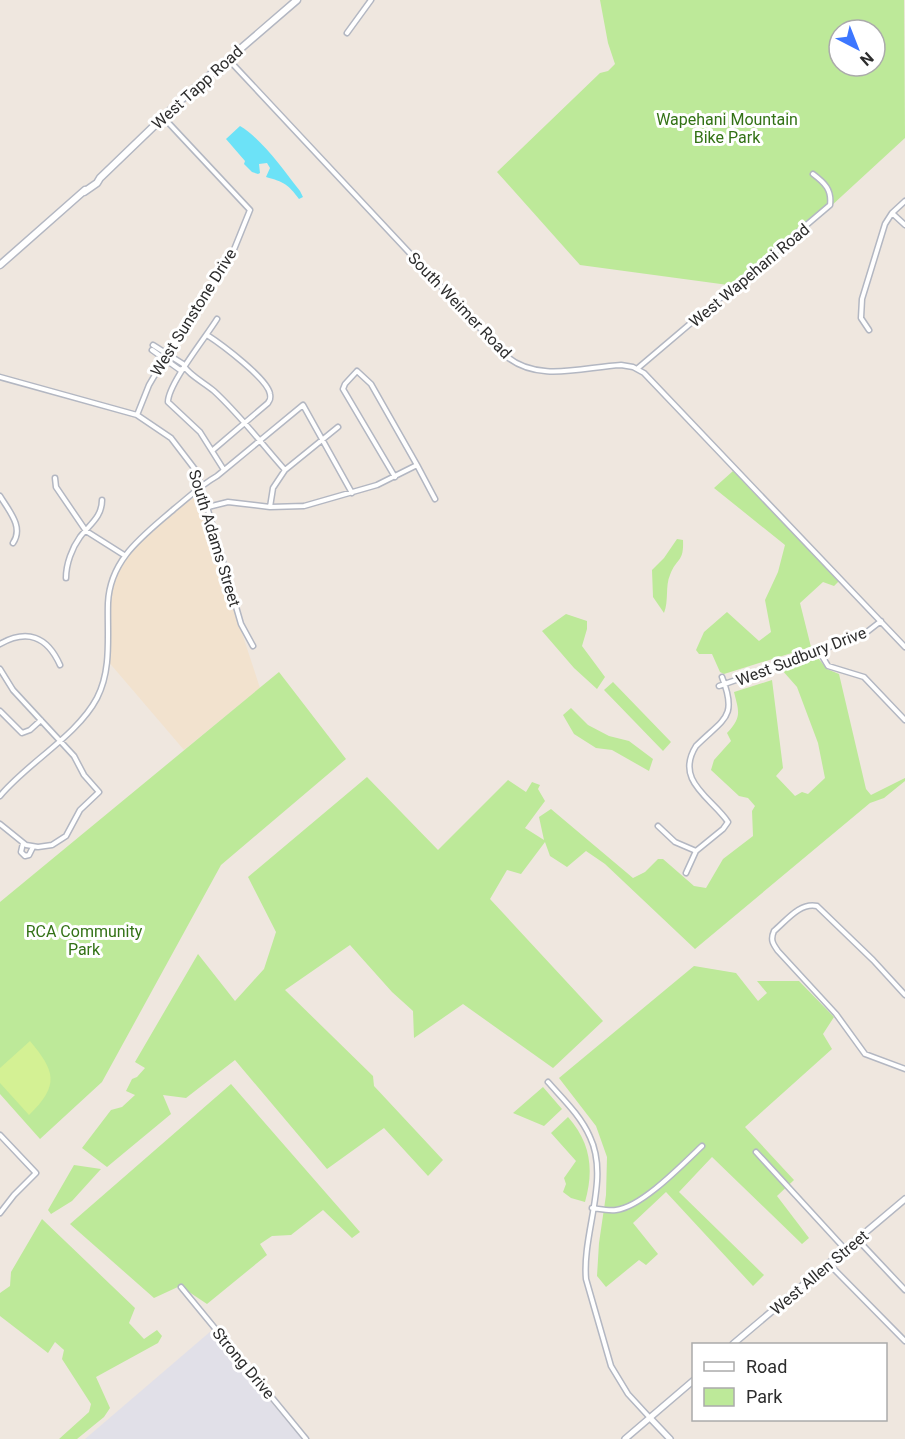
<svg xmlns="http://www.w3.org/2000/svg" width="905" height="1439" font-family="Roboto,sans-serif">
  <style>
    .industrial { fill: #e1e0e8 }
    .education { fill: #f2e2ce }
    .green { fill: #bde999; fill-rule: evenodd }
    .pitch { fill: #d4f194 }
    .water { fill: #6ce2f7 }
    .lines { fill: none; stroke-linecap: round; stroke-linejoin: round }
    .minor-casing { stroke: #b3b7c2; stroke-width: 7 }
    .tertiary-casing { stroke: #b3b7c2; stroke-width: 8 }
    .secondary-casing { stroke: #b3b7c2; stroke-width: 9 }
    .minor { stroke: #fff; stroke-width: 4 }
    .tertiary { stroke: #fff; stroke-width: 5 }
    .secondary { stroke: #fff; stroke-width: 6 }
    .labels { text-anchor: middle; stroke-width: 6; stroke-linejoin: round; paint-order: stroke }
    .street-label { font-size: 16px; fill: #2d2d2d; stroke: #fff }
    .park-label { font-size: 16px; fill: #337216; stroke: #fff }
  </style>
  <rect width="100%" height="100%" fill="#efe7df"/>
  <path class="industrial" d="M211,1331l91,108h-217z"/>
  <path class="education" d="M203,484l11,45 7,40 39,119 -76,62 -77,-90 2,-74 16,-31z"/>
  <path class="green" d="M600,0h304l1,138 -162,149 -163,-22 -83,-93 103,-99 8,-2 7,-7 -7,-21zM839,30h36v36h-36z
    M733,471l106,110 -5,5 -11,-4 -23,21 11,44 -87,27 -4,-2 -8,-18h-13l-3,-4 8,-18 23,-20 32,29 12,-9 -6,-32 13,-28 7,-27 -71,-57z
    M677,539l6,1c1,23 -6,17 -13,35 -5,11 -1,26 -6,38l-11,-16 -1,-27 12,-12z
    M566,614l21,7v8l-5,17 23,31 -8,12 -23,-21 -32,-37z
    M818,658l9,11 12,5 27,115 5,6 34,-17v3l-21,17 -14,5 -175,146 -90,-85 -19,-13 -19,16 -17,-11 -5,-14 -24,32 -14,-4 -17,29 113,122 -50,47 -90,-64 -49,34 -1,-27 -21,-19 -42,-47 -65,45 88,86 1,10 69,74 -15,16 -44,-48 -57,41 -92,-109 -49,38 -23,-3 8,19 -64,53 -25,-19 29,-38 11,-3 13,-12 -9,-4 6,-12 5,-2 8,-9 -10,-6 63,-108 37,47 29,-32 12,-37 -28,-55 119,-100 71,73 70,-70 18,12 6,-10 8,3 -2,4 7,12 -20,27 19,12 -5,-23 12,-8 82,69 12,-6 13,-13h5l31,27 12,2 17,-29 30,-23 -1,-25 3,-5 -7,-8 -9,-2 -28,-26 3,-10 17,-19 -4,-8c15,-16 12,-21 7,-41l38,-12 11,88 -7,8 19,20 7,-4 6,2 17,-16 -7,-35 -21,-56 -15,-17z
    M279,672l67,87 -125,106 -119,217 -62,57 -40,-45v-192z
    M613,682l58,60 -8,9 -59,-61z
    M571,708l17,17 21,11 20,5 24,18 -4,12 -37,-21 -16,-2 -22,-14 -11,-19z
    M694,966l42,7 22,28 9,-8 -10,-12h42l35,36 -11,17 9,15 -87,78 49,53 -17,16 32,42 -7,6 -90,-87 -33,35 85,83 -11,11 -87,-94 -33,31 25,31 -12,11 -7,-5 -33,27 -9,-11 2,-33 7,-48 1,-38 -11,-31 -37,-48z
    M231,1084l129,148 -8,6 -29,-28 -32,25 -19,1 -12,8 7,11 -60,49 -27,-18 -26,12 -84,-74z
    M543,1087l19,22 -18,17 -31,-13z
    M568,1117c23,26 26,53 17,85l-14,-4 -8,-6 3,-8 -2,-6 12,-17 -25,-28z
    M74,1165l27,4 -29,32 -21,13 -3,-4z
    M42,1219l93,89 -6,15 15,16 13,-9 5,6 -4,7 -62,34 14,31 -6,9 -27,22h-18l30,-27 2,-8 -29,-45 2,-9 -9,-8 -7,11 -48,-37v-23l10,-7 1,-14z"/>
  <path class="pitch" d="M30,1041c25,30 30,44 -1,74l-29,-32v-15z"/>
  <path class="water" d="M240,126c22,13 44,45 60,65l3,6 -4,2c-11,-15 -15,-17 -33,-22l4,-9 -3,-5 -8,1 1,9 -2,1 -6,-2 -8,-8 1,-3 -19,-22z"/>
  <g class="lines">
    <defs>
      <path id="minor" d="M347,33l24,-33
        M228,59l278,297c32,27 77,11 115,9l12,2 11,6 261,274
        M892,213l13,12
        M217,319c-11,18 -49,65 -49,83l32,30 24,38
        M869,330l-8,-12 1,-19 23,-75 7,-11 13,-12
        M207,335c14,9 61,44 63,59 1,6 0,5 -2,9l-55,47
        M153,345l30,19c4,10 22,19 31,27 26,24 48,53 71,79
        M152,350l28,20 4,-2
        M638,368l192,-163c2,-15 -5,-22 -17,-31
        M0,377l137,38 34,23 26,34 44,152 12,22
        M137,415l12,-30 17,-29 67,-104 17,-42 -87,-93
        M417,465l18,34
        M55,478l1,9 30,44 38,24
        M0,496c9,15 24,31 13,47
        M208,507l20,-5 42,5 34,-1 73,-21 40,-20 -46,-81 -14,-13 -12,13 -2,5 52,88
        M270,507l3,-19 12,-18 53,-43
        M66,578c0,-14 6,-30 14,-41 10,-13 22,-20 22,-37
        M0,644c27,-15 47,-8 60,21
        M819,651l9,15 36,11 41,43
        M0,669l13,21 61,66 10,19 15,17 -19,18 -14,26 -14,9 -14,2 -12,-2 -26,-21
        M719,686l144,-51 18,-14
        M0,711l22,22 8,-3 11,-10
        M0,796c27,-33 77,-60 97,-98 15,-29 10,-63 11,-95 2,-44 35,-67 66,-94 15,-12 27,-24 43,-33l86,-71 49,88
        M658,826l17,16 21,9
        M23,843l-2,9 4,4 4,-1 4,-8
        M686,873l10,-22 27,-22 5,-7c-16,-24 -54,-41 -32,-76 28,-28 42,-28 26,-69
        M905,995l-32,-35 -56,-54c-17,-4 -31,15 -43,25 -4,9 -1,13 4,20l58,63 29,40 40,15
        M548,1082c15,17 33,34 42,55 20,42 -8,96 -4,142l25,87 17,28 23,25
        M0,1135l36,38 -22,22 -14,18
        M756,1152l89,97
        M592,1208c8,1 16,3 24,2 26,-3 67,-46 86,-64
        M857,1239l48,51
        M828,1263l77,78
        M181,1287l125,152"/>
      <path id="tertiary" d="M733,1344l172,-145
        M651,1419l19,20
        M625,1439l69,-59"/>
      <path id="secondary" d="M84,192l13,-9 3,-5 81,-78 116,-100
        M0,265l85,-75"/>
    </defs>
    <use href="#minor" class="minor-casing"/>
    <use href="#tertiary" class="tertiary-casing"/>
    <use href="#secondary" class="secondary-casing"/>
    <use href="#minor" class="minor"/>
    <use href="#tertiary" class="tertiary"/>
    <use href="#secondary" class="secondary"/>
  </g>
  <g class="labels">
    <g class="street-label">
      <text transform="translate(197 87) rotate(-42)" y="6">West Tapp Road</text>
      <text transform="translate(749 275) rotate(-40)" y="6">West Wapehani Road</text>
      <text transform="translate(460 305) rotate(46)" y="6">South Weimer Road</text>
      <text transform="translate(193 312) rotate(-58)" y="6">West Sunstone Drive</text>
      <text transform="translate(215 538) rotate(73)" y="6">South Adams Street</text>
      <text transform="translate(801 656) rotate(-21)" y="6">West Sudbury Drive</text>
      <text transform="translate(819 1272) rotate(-40)" y="6">West Allen Street</text>
      <text transform="translate(244 1363) rotate(50)" y="6">Strong Drive</text>
    </g>
    <g class="park-label">
      <text x="727" y="125">Wapehani Mountain<tspan x="727" dy="18">Bike Park</tspan></text>
      <text x="84" y="937">RCA Community<tspan x="84" dy="18">Park</tspan></text>
    </g>
  </g>
  <rect x="692" y="1343" width="195" height="78" fill="#ffffff" stroke="#ababab" stroke-width="1.5"/>
  <rect x="704" y="1362" width="30" height="9" fill="#ffffff" stroke="#ababab" stroke-width="1.5"/>
  <text x="746" y="1373" font-size="18" fill="#2d2d2d">Road</text>
  <rect x="704" y="1388" width="30" height="18" fill="#bde999" stroke="#ababab" stroke-width="1.5"/>
  <text x="746" y="1403" font-size="18" fill="#2d2d2d">Park</text>
  <g transform="translate(857 48) rotate(138)"><circle r="28" fill="#ffffff" stroke="#ababab" stroke-width="1.5"/>
  <path d="M0-4.5L10 22L0 15L-10 22Z" fill="#3d77ff"/>
  <text y="-9" font-size="16" font-weight="bold" text-anchor="middle" fill="#2d2d2d">N</text>
  </g>
</svg>
